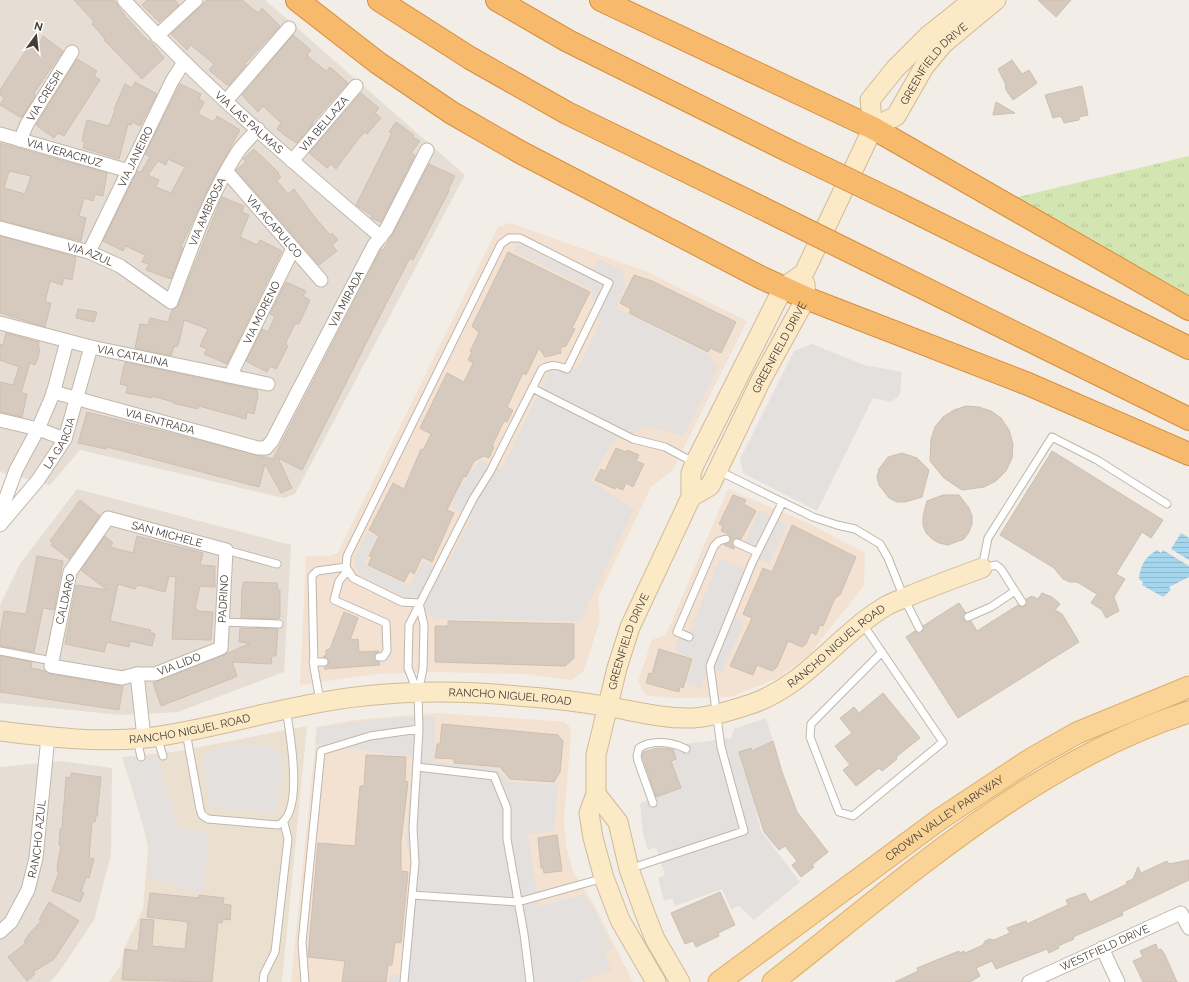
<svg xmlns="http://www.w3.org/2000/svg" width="1189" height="982" font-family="Raleway,sans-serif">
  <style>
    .residential { fill: #e6ded4 }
    .commercial { fill: #f3e1d1 }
    .education { fill: #ebe0d0 }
    .grass { fill: url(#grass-tufts) }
    .parking { fill: #e3e0de }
    .water { fill: url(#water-rules) }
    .building { fill: #d6cabf; stroke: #cebfaf; fill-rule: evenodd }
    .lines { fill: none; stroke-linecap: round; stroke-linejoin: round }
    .lane-casing { stroke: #c0b7ac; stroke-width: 9 }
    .street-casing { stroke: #c0b7ac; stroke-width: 15 }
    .secondary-casing { stroke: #d0bb97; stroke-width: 21 }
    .primary-casing { stroke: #deae68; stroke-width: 23 }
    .highway-casing { stroke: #d68d3c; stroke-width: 24 }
    .lane { stroke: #fff; stroke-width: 7 }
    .street { stroke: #fff; stroke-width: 13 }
    .secondary { stroke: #fce9c6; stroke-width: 19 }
    .primary { stroke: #fad397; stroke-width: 21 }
    .highway { stroke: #f7ba6c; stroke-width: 22 }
    .highway-bridge-casing { stroke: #d68d3c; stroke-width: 24; stroke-linecap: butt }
    .highway-bridge { stroke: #f7ba6c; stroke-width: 22 }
    .labels { text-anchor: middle; stroke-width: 3.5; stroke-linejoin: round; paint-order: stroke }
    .street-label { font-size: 11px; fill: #443d35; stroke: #fff }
  </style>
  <defs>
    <pattern id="grass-tufts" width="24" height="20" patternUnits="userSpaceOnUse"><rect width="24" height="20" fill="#d3e5b0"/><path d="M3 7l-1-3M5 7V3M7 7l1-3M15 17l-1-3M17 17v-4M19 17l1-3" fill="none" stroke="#b6c598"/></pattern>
    <pattern id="water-rules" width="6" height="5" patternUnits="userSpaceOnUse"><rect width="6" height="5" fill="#a4d7ed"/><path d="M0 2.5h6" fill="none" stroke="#8eb9cc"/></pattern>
  </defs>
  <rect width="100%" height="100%" fill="#f2ede6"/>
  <path class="residential" d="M0,0h265l200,175 -170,319 -11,4 -204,-48 -30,35 -50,-13z
    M77,489l214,56 -7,127 -106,40 -56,3 -122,-12v-98l20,-41z
    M60,761l52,7 -1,86 -17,66 -35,52 -9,10h-50v-215z"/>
  <path class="commercial" d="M510,223l135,48 102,50 -75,150 -21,16 -53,110 2,23 -17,52 -12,8 -45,-6 -89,-2 -62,2 -75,11 6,-129h24l8,-3 160,-326z
    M728,489l80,34 57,30 -1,32 -54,69 -30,23 -50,20 -57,1 -27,-3 -8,-13 14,-42 14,-5z
    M435,713l119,8 10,1 5,4 2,6 -7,87 2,26 7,26 20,32 40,79h-342l26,-255 38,-7z"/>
  <path class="education" d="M307,726l-25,256h-173l11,-15 4,-18 19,-40 5,-61 -6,-27 -20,-64 52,-5z"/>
  <path class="grass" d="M1189,156v144l-175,-102z"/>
  <path class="parking" d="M517,243l72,34 10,-18 24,12 2,16 -9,21 93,47 9,13 -34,68 -35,-10 -37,15 -21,40 43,28 -54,112 -144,-2 -33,-23 -44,-21 -5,-15 13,-28 10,5 -13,27 45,23 14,-26 22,10 26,-53 -20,-11 9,-20 20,-27 22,10 46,-97 31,-6 21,-44 -9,-34 -77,-38z
    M812,344l52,21 38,7 -2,23 -9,7 -18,-4 -56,113 -74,-38 -3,-14 54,-108z
    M759,510l28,14 -18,40 -15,-7v-2l-11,-6z
    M720,559l29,12 -18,44 13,7 -22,50 -13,-5 -8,22 -16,-7 10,-23 -20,-9 3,-12 12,-7z
    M435,716l-1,46 63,7 13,13 48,3 -4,46 -26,3 11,73 45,-13 9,13 20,42 -9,3 7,18 -32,12h-190l1,-7h11l11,-118 -6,-13 7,-88 -19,-1 -79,-12 2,-16 60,-8z
    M766,718l7,23 -21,10 -1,-3 -11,4 10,31 11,48 39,51 -46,38 -15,-14 -8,3 -9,-20 -47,17 -3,-8 -8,3 -6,-23 7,-3 -9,-28 -8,3 -5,-16 -3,-31 41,-15 -10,-27 5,-2 -5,-13 60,-8 3,-9z
    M234,743l40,4 8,9v22l-6,36 -66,-7 -7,-52z
    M147,756l11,2 20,70 31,4 -6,60 -11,-1 -45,-14 2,-30 -25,-89z"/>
  <path class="water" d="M1181,533l8,5v22l-18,-11z
    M1157,550l4,3 2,-3 26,16v11l-20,10 2,3 -8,7 -21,-12 1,-3 -4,-3c1,-13 6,-22 18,-29z"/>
  <path class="building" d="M74,0h40l12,17 19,21 8,6 11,14 -22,21 -38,-39 1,-1 -13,-15 2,-2z
    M147,0h28l4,5 -20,17 -17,-17z
    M207,0h35l16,13 4,-5 18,18 -35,38 1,1 -17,20h-2l-18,-15 5,-6 -23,-19 -4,5 -16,-16z
    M1038,0h33l-15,17z
    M293,35l18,15 -4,5 5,5 14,11 4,-4 18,16 -36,40 1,1 -16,19 -10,-6 -10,-8 4,-6 -18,-17 -5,6 -16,-17z
    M43,36l20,15 -29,42 1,3 -13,21h-2l-20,-12 4,-7 -4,-3v-5l34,-52 6,4z
    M77,59l20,12 -3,5 6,4 -36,56 -6,-3 -4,5 -18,-13z
    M1012,60l10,14 7,-4 8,13 -24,17 -7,-10 -1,-4 1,-1 -8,-16z
    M135,82l22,12 -17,32 -8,-4 -1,3 -3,-1 -9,35 -36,-11 2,-6 -3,-1 1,-6 4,-15 22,6 6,-16 -1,-1 11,-25 7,4z
    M180,84l21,10 -2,5 5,3 -6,12 16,8 3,-6 23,14 -38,70 1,-1 -22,48 2,1 -12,31 -25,-9 3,-6 -7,-2 3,-7 -19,-9 -3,5 -20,-10 34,-70 4,1 9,-15 -5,-3zM168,159l17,8 -14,26 -15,-6 3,-7 -11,-5 10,-14 8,4z
    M1082,86l6,29 -9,2v3l-15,3 -3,-7 -8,2 -8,-23z
    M361,93l18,15 -4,5 6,5 -14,16 -2,-2 -6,6 -23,31 -5,-5 -4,4 -18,-15z
    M996,102l19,11 -22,2z
    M396,122l18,13 -1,2 7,4 -9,12 4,2 -1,2 -33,65 -10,-4 1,-2 -16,-11 36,-72 -3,-1z
    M0,143l107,30 -4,23 -8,-2 -2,7 -9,-3 -5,18 7,2 -5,23 -81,-21zM9,171l22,5 -6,18 -21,-6z
    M254,149l25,24 -1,1 3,3 -4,4 11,13 6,-5 19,26 17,20 2,-2 6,7 -6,5 5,6 -18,14 -83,-95 10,-8 -3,-3z
    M429,164l26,12 -7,14 1,1 -36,69 -3,-2 -22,42 -86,170 -24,-12 14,30 -11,5 -16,-29 -6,23 -152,-40 -1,2 -28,-6 9,-31 186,47 108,-210 2,1 10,-16z
    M222,197l22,9 -2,6 7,3 -9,22 17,8 3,-5 22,11 -55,113 -23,-10 3,-5 -7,-3 8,-17 -24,-9 -5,22 -2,5 -3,-1 -3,10 -36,-8 5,-24 8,1 2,-7 18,4 4,-12 6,-5z
    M0,236l76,21 -4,23 -8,-2 -2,7 -12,-4 -5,21 6,1 -6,24 -45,-14z
    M508,252l82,40 -18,36 3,1 -9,17 -6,2 1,5 -16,4 -6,-9 -13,27 -3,-2 -16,34 6,3 -6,12 -3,-1 -12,25 2,1 -5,11 -5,-2 -10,5 -8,16 -2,-1 -17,34 7,3 -22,49 -10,-5 -8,17 -4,-3 -6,11 -36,-17 4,-8 -3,-1 10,-20 -10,-6 24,-47 11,6 17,-40 2,1 8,-16 -11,-6 27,-55 17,9 9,-19 -5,-3 4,-8 -2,-1 9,-18 -7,-7z
    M634,275l18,6 84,41 -15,31 -11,-5 -2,4 -79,-39 2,-4 -11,-6z
    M286,282l20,9 -3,5 7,4 -11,24h-4l-9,18v3l2,1 -12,23 -6,-3 -3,6 -21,-11 16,-32 6,3 7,-16 -5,-2z
    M78,309l19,3 -3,10 -18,-4z
    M6,333l33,9 -1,6h2l-2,10 -3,7 -5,-2 -9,30 6,1 -5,23 -22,-5v-30l13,3 6,-18 -19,-7v-16l3,1z
    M125,362l132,28 1,6 -4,18 -7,-2 -1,7 -47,-13 -1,3 -25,-6v-1l-21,-6v2l-26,-5 2,-7 -8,-2z
    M966,406l13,1 12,4 10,7 8,12 4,14 -1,14 -6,13 -10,10 -12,6 -22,3 -18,-12 -14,-17 1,-22 4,-12 8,-10 11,-7z
    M616,448l10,4 1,-2 12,5 -3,6 8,3 -11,23 -7,-4 -3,7 -7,-3 -1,2 -20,-9 6,-11 4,2z
    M1052,451l111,69 -12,18 -9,-6 -26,42 9,5 -11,18 5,14 -13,7 -4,-8 -11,-7 6,-9 -20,-12h-7l-7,-3 -9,-11 -54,-33z
    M902,453l15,5 12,12 -7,27 -17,5h-8l-8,-4 -10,-13 -2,-8 2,-8 9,-12z
    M733,495l13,5 -2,4 12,7 -15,28 -5,-1 -3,3 1,8 -10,-4 5,-2 2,-5 -2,-4 -8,-3 2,-5 -4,-2z
    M943,495h16l10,13 3,8v8l-3,8 -5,7 -16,6 -9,-2 -7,-4 -6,-6 -3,-8v-9l4,-15z
    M80,500l20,16 -31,43 -18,-14 2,-2 -3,-2z
    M792,525l64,32 -16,38 -5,3 -12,28 -3,-1 -4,10 -5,-3 -5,12 -4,3 -14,-6 -11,26 -5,4 -15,-6 -4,10 -23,-9 22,-48 -9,-4 20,-46 9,4z
    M105,536l8,7 -3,4 23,6 4,-17 66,17 -3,12 15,1v21l-15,-1 -5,22 2,1v2l16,1 -2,28 -39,-1 4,-62 -7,-1 -4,16 -22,-6 -5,-1 -3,4 -17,-5 -8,37 41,9 -1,2 5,2 -3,12 -22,-5 -1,6 -22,-5 -3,10 -39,-8 11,-59 31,5 -26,-20z
    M37,556l26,5 -9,49 -11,-2 -9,44 -34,-6v-12l4,-23 22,3z
    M244,582l33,1 1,7h2v27l-2,2 -37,-1 1,-30z
    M1042,593l10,4 8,7 -5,6 7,4 17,28 -121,76 -52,-81 9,-6 7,1 1,-6 36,-23 7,10 -2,6 3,3 4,-1 6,10 41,-26 4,2 3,-1 1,-7 6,-3 6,3z
    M344,612l14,6 -8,22 8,-1 1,13 20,-1 -5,6 5,5 1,3 -56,4 5,-7 -6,-6h3v-6l4,-1z
    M448,621l126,3v34l-9,8 -130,-4v-36h13z
    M240,628l38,1 -2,27h-4l-1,8 -39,-2 5,14 -4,2 -72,28 -8,-23 71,-28 26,-12 -11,-1z
    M659,649l33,10 -9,29 -3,-2 -1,6 -33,-9 3,-10 3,1z
    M0,656l32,6 -1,6 14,3 5,3 73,12 -4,24 -119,-18z
    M883,693l37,45 -24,19 1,2 -15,12 -3,-3 -23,18 -13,-16 7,-5 -15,-19 17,-13 -12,-15 14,-11 5,6z
    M442,724l116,11 5,6 -3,31 -6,10 -44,-3 -10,-12 -46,-4v-4l-19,-1 2,-14h3z
    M773,741l9,31 15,40 31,40 -16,13 2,2 -13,10 -9,-12 5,-4 -12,-15 -6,4 -15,-18 -25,-80 12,-4 1,3z
    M657,748l16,1 3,10 -5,2 10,27 -25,9 -14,-41 1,-4z
    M366,755l40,2 -1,24 3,1 -7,59v30l7,1 -7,71 -6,-1 -3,23h-4l-2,17h-44l3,-21 -37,-4 10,-114 37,3 5,-60h4z
    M71,773l30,4 -4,39h-1l-1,6h-3l-3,36 5,1 -5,19 -3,-1 -5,15 3,1 -4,9 -28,-11 7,-19 -2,-1 1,-9 3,-17h-2l1,-16h2l4,-52 5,1z
    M557,835l5,36 -18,2 -1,-5h-2l-3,-30z
    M1189,860v20l-67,32 1,3 -50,22 1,2 -16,7 1,2 -10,5 -2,-4 -51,20 -4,-8 -16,7 4,8 -10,6h-75l23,-11 -1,-3 42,-17 1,2 4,-2 1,2 18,-8 2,-4 4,-2 5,1 16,-7 -3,-5 19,-7 1,3 23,-11 18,-8 -2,-5 11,-4 8,-3 5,9 37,-18 -1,-2 7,-3 5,-12 3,6 26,-12 2,3z
    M720,892l15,33 -17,8 1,3 -23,11 -3,-6 -8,3 -14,-31z
    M150,893l49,5v-3l25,3 -1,6 8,1 -1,15 -7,-1 -1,4 -4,-1 -6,60 -90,-2 3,-31 13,2 3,-32 13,1 -2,26 33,3 3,-27 -41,-5z
    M49,902l30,19 -25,38 -21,13 2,2 -8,7 -19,-24 18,-14 -2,-1 5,-8 12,-13 -2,-1z
    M1156,944l2,6 3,-1 4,6 12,27h-34l-10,-21 10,-4 -3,-6z"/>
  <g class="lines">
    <defs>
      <path id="lane" d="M532,388l101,51 32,8 30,16
        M717,470l96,47 24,8 18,4 25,15 8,14 16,40 15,30
        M737,543l20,9
        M226,550l51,14
        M348,570l-9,11 -5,19 52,23 1,28 -4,6h-4
        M1022,602l-21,-33 -5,-4 -14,3 6,-30 64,-101 45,23 70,44
        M968,617l23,-10 24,-16
        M222,622l57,2
        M862,623l81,119 -90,74 -14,-4 -29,-75 1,-13 71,-72
        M689,637l-12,-5 37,-86 5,-5 7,-2
        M0,651l52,10
        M313,662h11
        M417,691l-9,-23 1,-43 64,-126 17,-27 52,-103c10,-5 15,-4 25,0l42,-86 -89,-45h-11l-8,6 -154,312 -1,11 7,11 49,24 17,1
        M320,701l-6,-33 -2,-92 5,-5 29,-4
        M186,732l14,77 2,6 6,4 70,6c27,-11 12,-92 8,-116
        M157,737l6,19
        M137,739l4,18
        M417,767l77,9 13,32v31l17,95 6,48
        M653,803l-15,-42 -1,-5 2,-8c13,-9 34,-6 47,1
        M629,869l115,-38 -23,-84 -11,-81 42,-103 30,-60
        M412,895l106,7 86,-24
        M263,982l1,-8 11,-22 13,-113 -4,-16
        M305,982l-3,-39 19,-192 49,-15 49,-7
        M404,982l11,-119 -2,-35 6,-99 -1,-36 5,-24 1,-44 -5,-22"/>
      <g id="street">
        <path id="s1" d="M124,0c79,86 169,162 257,237"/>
        <path d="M157,36l39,-36"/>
        <path d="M226,101l63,-73"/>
        <path id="s2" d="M0,134l129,37"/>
        <path id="s3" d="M20,140l7,-16 45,-72"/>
        <path id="s4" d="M292,161l64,-75"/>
        <path id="s5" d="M227,172l94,108"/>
        <path id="s6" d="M0,228l89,24 31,14 51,36c19,-50 37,-104 66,-149 6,-9 14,-16 21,-24"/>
        <path id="s7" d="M89,252l83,-171 12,-19"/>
        <path id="s8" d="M0,323l91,24 177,37"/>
        <path id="s9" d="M230,376l63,-127"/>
        <path id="s10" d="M53,392l205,56h8l6,-7 102,-196 12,-15 41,-80"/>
        <path d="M0,420l38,9 27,10"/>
        <path d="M0,514l16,-44 22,-41 15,-35 14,-53"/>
        <path d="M108,518l118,32 -5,98 -66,26h-18l-15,4 -71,-12 19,-94z"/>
        <path id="s11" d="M0,525l38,-45 27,-41 26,-92"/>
        <path d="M137,674l7,64"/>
        <path id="s12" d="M0,932l11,-10 17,-32 8,-32 12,-121"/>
        <path d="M1102,948l16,34"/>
        <path id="s13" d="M1029,982l152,-69 8,15"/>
      </g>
      <g id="secondary">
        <path id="s14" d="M873,128l23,-12 28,-49 19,-23 53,-44"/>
        <path id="s15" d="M691,497l19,-11 51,-106 45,-82 -1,-14"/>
        <path id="s16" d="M0,731c47,6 97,12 145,7 53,-6 104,-22 157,-32 70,-15 145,-17 216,-10 31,2 62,6 93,11 27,5 54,12 82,11 18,-1 37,-7 55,-13 56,-17 89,-70 138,-99 7,-4 16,-7 23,-10 24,-10 49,-19 73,-28"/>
        <path d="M596,794l22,28 11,47 15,42 11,28 25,43"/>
        <path id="s17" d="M656,982l-36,-62 -16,-42 -11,-40 -4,-25 7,-19v-39l21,-87 13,-41 61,-130v-24l4,-10 88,-175 21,-15 69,-145 -3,-28 25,-31 33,-33 45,-36"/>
      </g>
      <g id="primary">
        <path id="s18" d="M719,982l221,-163 91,-60 46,-26 112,-46"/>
        <path d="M773,982c128,-100 259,-220 416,-270"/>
      </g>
      <path id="highway" d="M297,0l81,63 74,50 68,39 242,126 44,20 222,86 161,70
        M379,0l91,58 97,55 193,94
        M497,0l71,41 221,110
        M601,0l272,128 316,181
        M897,203l292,145
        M867,260l322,159"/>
    </defs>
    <use href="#lane" class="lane-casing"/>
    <use href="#street" class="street-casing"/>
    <use href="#secondary" class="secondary-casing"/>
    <use href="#primary" class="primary-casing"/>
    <use href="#highway" class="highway-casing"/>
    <use href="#lane" class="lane"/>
    <use href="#street" class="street"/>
    <use href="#secondary" class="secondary"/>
    <use href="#primary" class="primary"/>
    <use href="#highway" class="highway"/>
    <defs>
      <path id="highway-bridge" d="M789,151l108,52
        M760,207l107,53"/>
    </defs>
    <use href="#highway-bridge" class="highway-bridge-casing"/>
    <use href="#highway-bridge" class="highway-bridge"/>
  </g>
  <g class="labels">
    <g class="street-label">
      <text dy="4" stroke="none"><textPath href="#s14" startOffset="91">GREENFIELD DRIVE</textPath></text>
      <text dy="4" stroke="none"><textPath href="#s3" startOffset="51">VIA CRESPI</textPath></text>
      <text dy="4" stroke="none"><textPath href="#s1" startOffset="175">VIA LAS PALMAS</textPath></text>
      <text dy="4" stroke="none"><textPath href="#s4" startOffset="49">VIA BELLAZA</textPath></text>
      <text dy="4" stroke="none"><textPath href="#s2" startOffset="67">VIA VERACRUZ</textPath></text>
      <text dy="4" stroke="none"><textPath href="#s7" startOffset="106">VIA JANEIRO</textPath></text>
      <text dy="4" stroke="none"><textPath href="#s6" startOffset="286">VIA AMBROSA</textPath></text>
      <text dy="4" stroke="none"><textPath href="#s5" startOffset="72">VIA ACAPULCO</textPath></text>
      <text dy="4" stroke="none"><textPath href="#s6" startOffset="94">VIA AZUL</textPath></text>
      <text dy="4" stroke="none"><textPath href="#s10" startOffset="390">VIA MIRADA</textPath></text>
      <text dy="4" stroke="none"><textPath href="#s9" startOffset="71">VIA MORENO</textPath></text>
      <text dy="4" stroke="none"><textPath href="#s15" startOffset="177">GREENFIELD DRIVE</textPath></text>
      <text dy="4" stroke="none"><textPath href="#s8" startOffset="137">VIA CATALINA</textPath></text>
      <text dy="4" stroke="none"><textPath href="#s10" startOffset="111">VIA ENTRADA</textPath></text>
      <text dy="4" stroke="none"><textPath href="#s11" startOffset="102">LA GARCIA</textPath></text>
      <text transform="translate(167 534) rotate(15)" y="4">SAN MICHELE</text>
      <text transform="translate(65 599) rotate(-77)" y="4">CALDARO</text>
      <text transform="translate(223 599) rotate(-87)" y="4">PADRINO</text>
      <text dy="4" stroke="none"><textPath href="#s17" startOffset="361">GREENFIELD DRIVE</textPath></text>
      <text dy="4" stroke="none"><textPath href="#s16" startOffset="863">RANCHO NIGUEL ROAD</textPath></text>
      <text transform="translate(179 664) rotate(-21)" y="4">VIA LIDO</text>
      <text dy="4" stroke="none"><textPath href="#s16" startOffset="515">RANCHO NIGUEL ROAD</textPath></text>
      <text dy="4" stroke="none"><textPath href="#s16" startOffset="191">RANCHO NIGUEL ROAD</textPath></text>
      <text dy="4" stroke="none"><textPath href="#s18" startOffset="279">CROWN VALLEY PARKWAY</textPath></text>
      <text dy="4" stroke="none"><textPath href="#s12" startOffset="103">RANCHO AZUL</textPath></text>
      <text dy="4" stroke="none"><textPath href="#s13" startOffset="83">WESTFIELD DRIVE</textPath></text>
    </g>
  </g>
  <g transform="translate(36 36) rotate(15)" stroke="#ffffff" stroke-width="3" paint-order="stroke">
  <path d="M0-3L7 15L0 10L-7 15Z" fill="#443d35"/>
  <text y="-6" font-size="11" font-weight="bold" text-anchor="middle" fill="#443d35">N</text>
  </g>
</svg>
